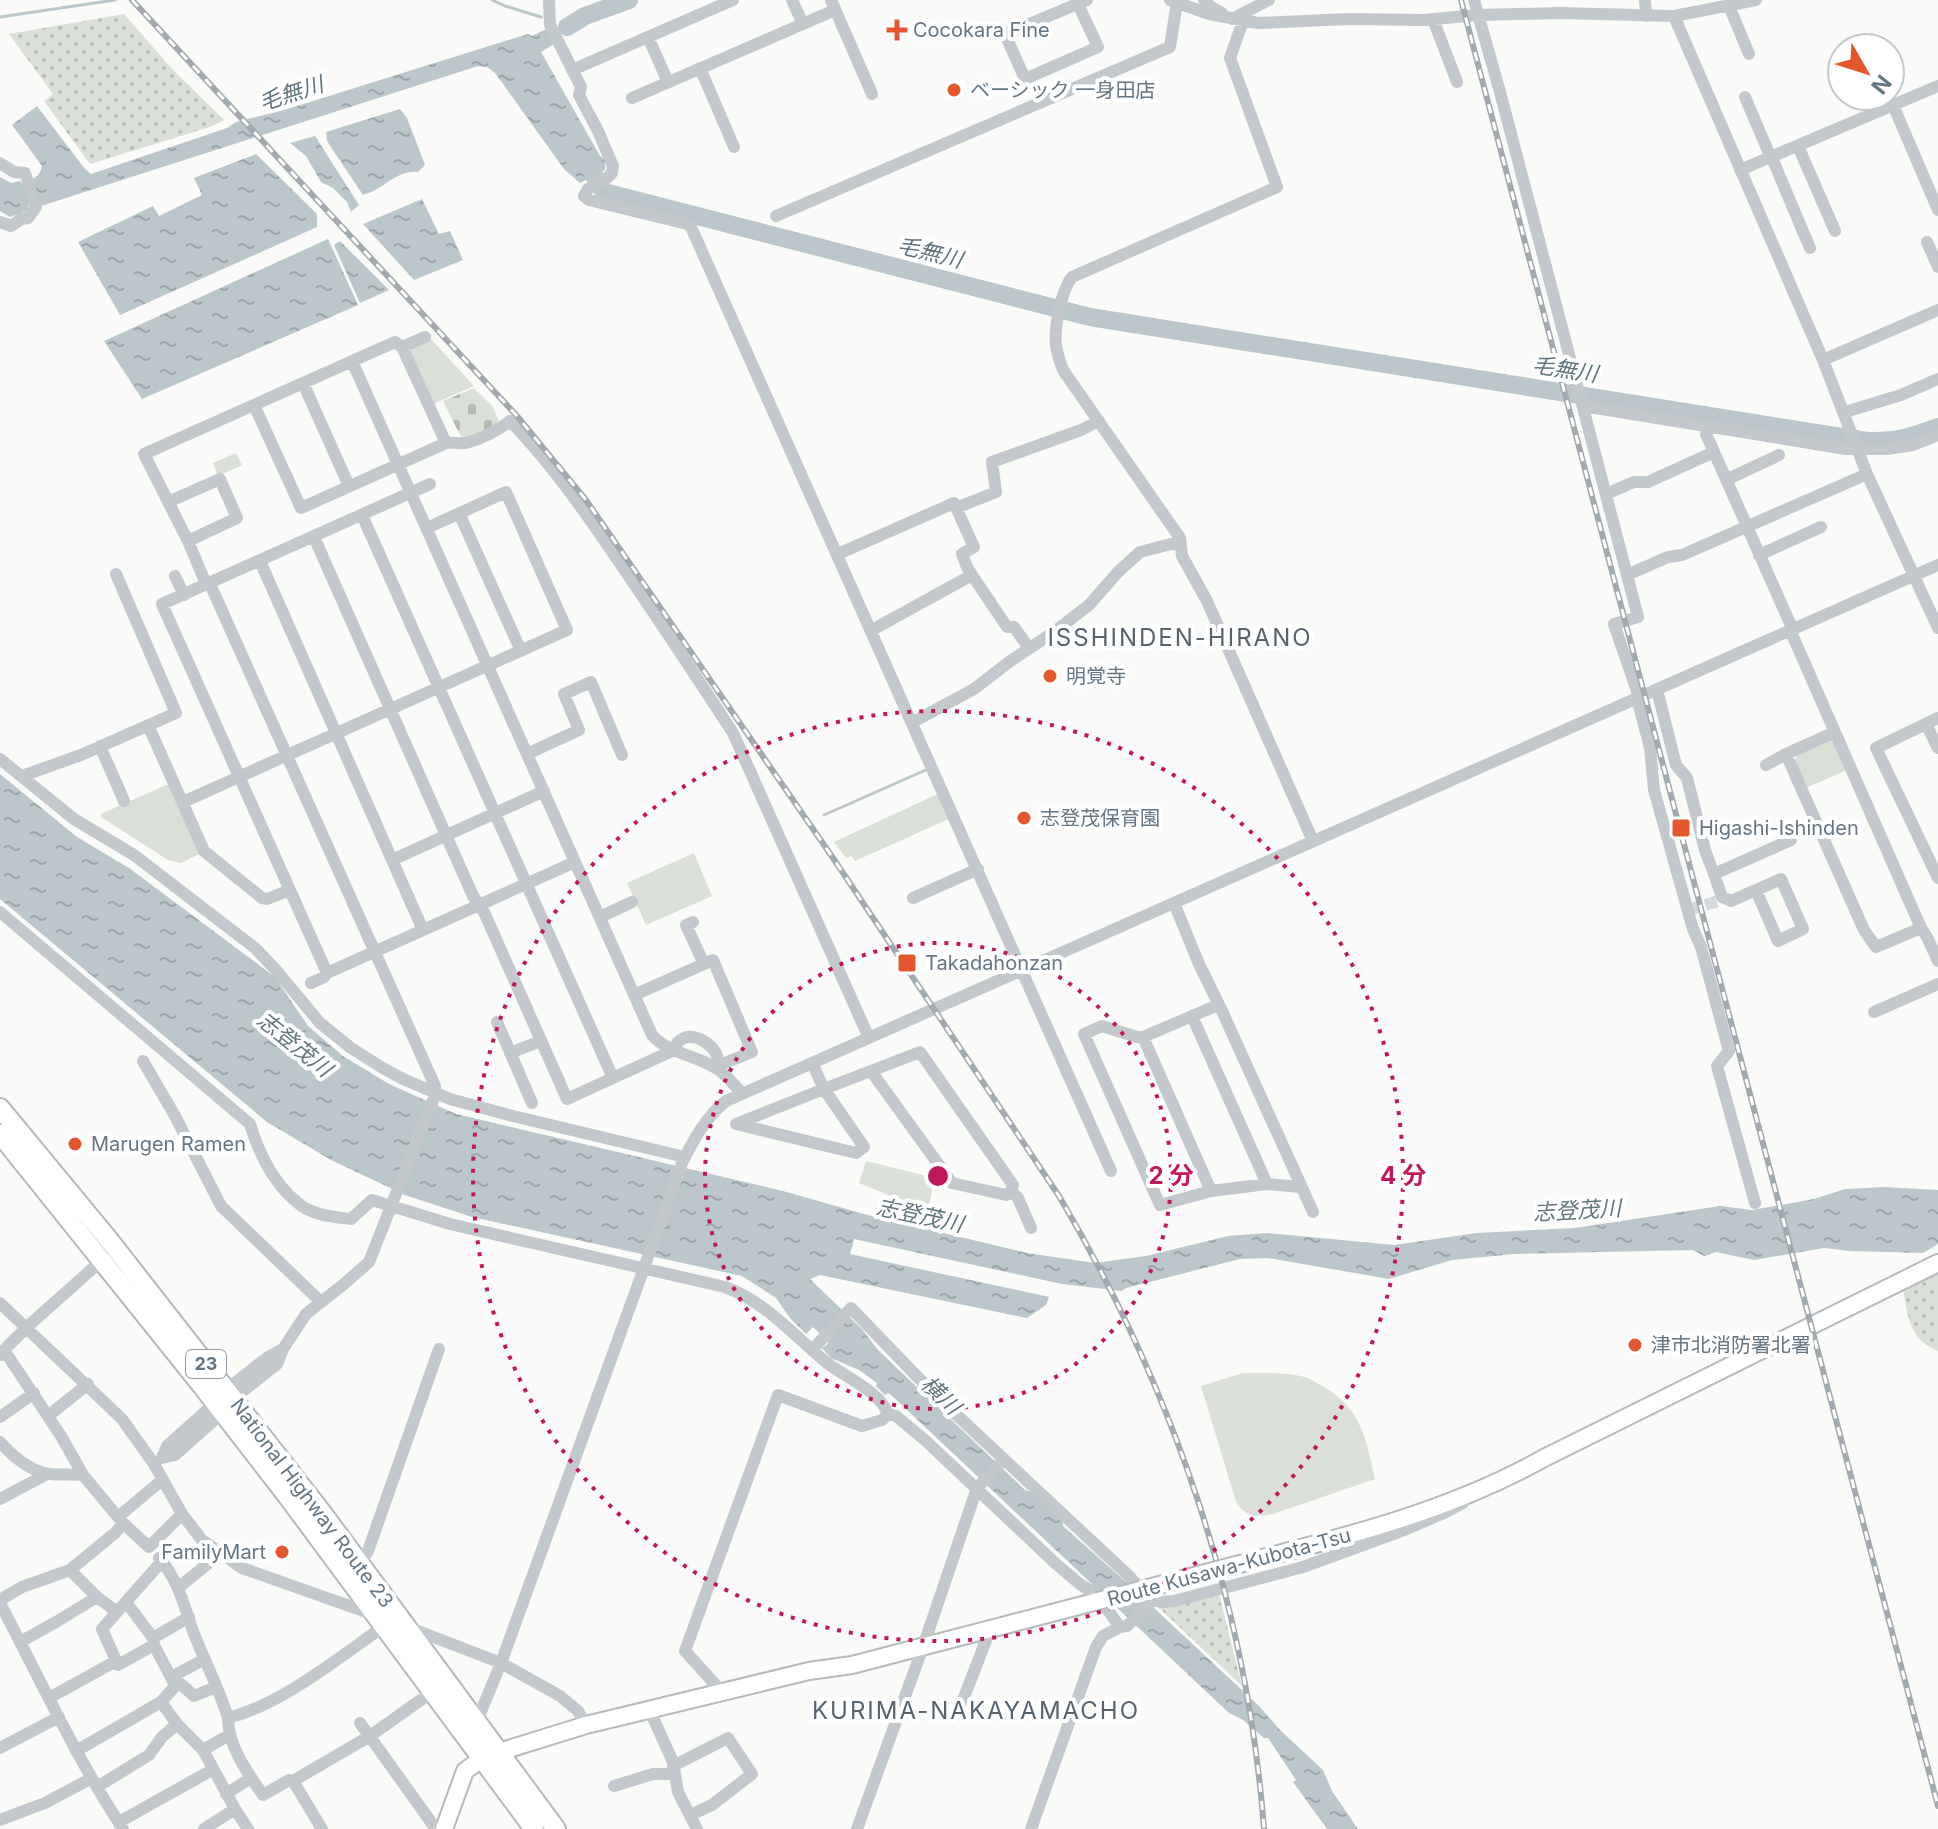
<svg xmlns="http://www.w3.org/2000/svg" width="1938" height="1829" font-family="Inter,'Noto Sans JP',sans-serif">
  <style>
    .grass { fill: url(#grass-dots) }
    .cemetery { fill: url(#cemetery-stones) }
    .green { fill: #dadfd7 }
    .water { fill: url(#water-ripples) }
    .lines { fill: none; stroke-linecap: round; stroke-linejoin: round }
    .stream { stroke: #bbc7cb; stroke-width: 3 }
    .river { stroke: #bbc7cb; stroke-width: 18 }
    .minor-tunnel { stroke: #d5d9db; stroke-width: 12; stroke-dasharray: 12 6; stroke-linecap: butt }
    .major-casing { stroke: #b5babe; stroke-width: 20 }
    .highway-casing { stroke: #b4b9bd; stroke-width: 22 }
    .minor { stroke: #c3c8cc; stroke-width: 12 }
    .major { stroke: #fff; stroke-width: 16 }
    .highway { stroke: #fff; stroke-width: 18 }
    .rail-casing { stroke: #a2aab0; stroke-width: 6 }
    .rail { stroke: #fff; stroke-width: 3; stroke-dasharray: 9; stroke-linecap: butt }
    .major-bridge-casing { stroke: #b5babe; stroke-width: 20; stroke-linecap: butt }
    .major-bridge { stroke: #fff; stroke-width: 16 }
    .ring { fill: none; stroke: #c2185b; stroke-width: 4; stroke-dasharray: 4 8 }
    .poi-dot { fill: #e4572e; stroke: #fff; stroke-width: 3 }
    .labels { text-anchor: middle; stroke-width: 8; stroke-linejoin: round; paint-order: stroke }
    .shield { fill: #fff; stroke: #939fa8; stroke-width: 2 }
    .shield-label { font-size: 18px; font-weight: bold; fill: #657683 }
    .poi-label { font-size: 20px; fill: #657683; stroke: #fff; text-anchor: start }
    .street-label { font-size: 20px; fill: #657683; stroke: #fff }
    .water-label { font-size: 22px; font-style: italic; fill: #60757c; stroke: #fff }
    .quarter-label { font-size: 24px; letter-spacing: 2px; fill: #57646e; stroke: #fff }
    .centre { fill: #c2185b; stroke: #fff; stroke-width: 4 }
    .ring-label { font-size: 24px; text-anchor: middle; font-weight: bold; fill: #c2185b; stroke: #fff; stroke-width: 8; stroke-linejoin: round; paint-order: stroke }
  </style>
  <defs>
    <pattern id="grass-dots" width="8" height="8" patternUnits="userSpaceOnUse" patternTransform="scale(2)"><rect width="8" height="8" fill="#dadfd7"/><path d="M2 2h.1M6 6h.1" fill="none" stroke="#b4b9b4" stroke-width="1.8" stroke-linecap="round"/></pattern>
    <pattern id="cemetery-stones" width="16" height="16" patternUnits="userSpaceOnUse" patternTransform="scale(2)"><rect width="16" height="16" fill="#dadfd7"/><path d="M2 7V4a2 2 0 0 1 4 0v3zM10 15v-3a2 2 0 0 1 4 0v3z" fill="#b4b9b4"/></pattern>
    <pattern id="water-ripples" width="26" height="14" patternUnits="userSpaceOnUse" patternTransform="scale(2)"><rect width="26" height="14" fill="#bbc7cb"/><path d="M2 4q2-2 4 0t4 0M15 11q2-2 4 0t4 0" fill="none" stroke="#9ca6aa"/></pattern>
  </defs>
  <rect width="100%" height="100%" fill="#fafaf8"/>
  <path class="grass" d="M124,14l48,55 52,51 -14,7 -120,37 -46,-63 9,-7 -44,-60z
    M1935,1273l3,1v77c-29,-11 -30,-35 -35,-62z
    M1219,1594l23,92 -86,-81z"/>
  <path class="cemetery" d="M474,388l19,19 6,14 -2,1 1,3 -36,14 -19,-38z"/>
  <path class="green" d="M430,338l44,48 -41,18 -25,-57z
    M236,453l6,12 -24,11 -5,-13z
    M1828,739l7,5 12,26 -41,18 -11,-25 2,-9z
    M166,785h3l30,69 -18,9 -13,-3 -67,-43v-3z
    M940,793l11,25 -96,43 -4,-5 -5,2 -12,-16z
    M694,853l18,43 -66,29 -19,-42z
    M866,1161l68,17 -5,30 -41,-13 -29,-12z
    M1243,1373c21,0 42,-1 62,4 6,2 12,6 17,9 39,21 44,53 53,93l-102,35c-16,3 -28,3 -37,-12l-35,-116z"/>
  <path class="water" d="M546,29l8,15 -13,8 59,104 5,3v11l-25,13 -16,-14 -69,-96 -8,-6 -9,-1 -437,140 -2,-3 -11,3 1,4 -19,7 -10,-6v-34l11,6 9,-2 2,3c9,-3 19,-8 20,-18l-30,-41 25,-19 48,63 6,5 136,-46 9,-6 48,-12 244,-76 4,2z
    M400,109l7,9 18,47 -7,7c-23,-2 -34,18 -55,23l-36,-54 -1,-9z
    M315,136l44,69 -8,7 -4,-10 -14,-14 -12,-6 -15,-26 -16,-13z
    M256,154l61,60v13l-197,88 -42,-73 75,-36 6,10 43,-21 -8,-17z
    M422,199l17,35 11,-3 13,29 -49,20 -51,-56z
    M328,239l30,66 -216,94 -38,-58z
    M340,241l49,49 -29,13 -26,-58z
    M0,774l77,63 52,31 146,109 33,49 35,30 46,28 67,30 327,77 81,23 163,39 68,10 51,-7 82,-20 39,-3 127,12 83,-12 98,-5 145,-22 32,4 62,-11 31,-10 39,-2 54,3v54l-15,9 -73,-2 -26,-3 -70,12 -38,-8 -12,4 -11,-6 -179,4 -62,6 -63,19 -121,-21 -28,1 -114,29 -4,3 -60,-7 -208,-45 -4,15 199,43 -3,8 -19,13 -207,-43 -10,4 51,49 17,22 147,140 6,2 32,29v5l62,55 133,124 23,26 42,39 9,21 26,38h-31l-34,-47 3,-2 -28,-42h-4l-21,-18 -14,-7 -340,-320 -4,2 -9,-9 1,-3 -18,-13 -28,-12 -9,-10 6,-4v-3l-15,-14 -7,7 -16,-16 -14,-20 -34,-22 -270,-59 -67,-22 -74,-35 -64,-38 -267,-223z"/>
  <g class="lines">
    <path class="stream" d="M492,0l13,6 36,11
      M0,17l115,-17
      M556,33l11,-6
      M824,815l104,-46"/>
    <path class="river" d="M567,27l18,-11 44,-16
      M589,167l15,25 486,125 777,124c28,1 45,-4 71,-14"/>
    <path class="minor-tunnel" d="M1688,910l30,-9"/>
    <defs>
      <path id="major" d="M1228,1567c108,-28 218,-54 316,-109l394,-195
        M1144,1589l69,-18
        M444,1829l21,-58 16,-12 18,-7 87,-27 223,-54 43,-6 246,-64"/>
      <path id="highway" d="M0,1108l109,132 214,274 233,315
        M0,1134l203,253 85,110 246,332"/>
    </defs>
    <use href="#major" class="major-casing"/>
    <use href="#highway" class="highway-casing"/>
    <path class="minor" d="M549,0l1,25 31,62 -2,8 19,36 15,35 -1,7 -5,5 -19,11 -4,7 5,4 98,24 4,3 420,944
      M792,0l11,24
      M831,0l41,94
      M1170,0l39,14 49,9 91,-4 74,1 55,-5 82,-2 114,3 82,-16
      M1204,0l7,7 11,6
      M1474,0l26,92 127,483
      M1645,0l1,16
      M1078,4l20,43 -73,32 -20,-45 82,-34
      M1729,6l20,48
      M1674,16l149,344 44,114 71,154
      M1232,19l37,-19
      M1433,19l24,63
      M1243,21l-13,37 47,129 -205,90c-11,14 -18,51 -16,68 1,9 4,17 7,25l117,168 2,18 25,45 106,240
      M648,37l20,45
      M700,68l34,79
      M572,70l161,-70
      M1745,97l26,61
      M632,98l203,-88
      M1893,105l45,105
      M1798,146l37,85
      M1772,158l38,90
      M0,163l14,9 11,1 11,34 -8,11 -7,1 -10,7 -11,-4
      M1740,170l198,-84
      M776,216l394,-169 7,-45
      M1927,242l11,25
      M402,347l23,-10
      M1823,360l115,-50
      M352,361l300,674c16,18 42,20 62,32 11,6 19,17 28,26
      M303,383l46,103
      M254,405l47,103 145,-65c7,-1 14,1 20,0 15,-4 33,-13 44,-22
      M1583,406l263,43h41l26,-4 25,-10
      M1845,412l56,-17 37,-16
      M510,421c39,40 73,88 105,135 40,58 79,117 118,177l136,305
      M1706,434l87,196
      M1726,480l53,-25
      M1606,494l28,-12h14l66,-30
      M168,502l52,-23 17,39 -49,23
      M956,508l40,-16 -4,-30 89,-32 18,-9
      M459,513l62,138
      M362,515l251,563
      M314,537l159,359 11,16 83,187 107,-49c7,-25 41,-10 44,10l-3,7
      M838,554l116,-51 20,44 -12,7 5,13 5,8 -100,55
      M1759,555l62,-28
      M260,561l163,369
      M972,575l35,52h7l15,21
      M175,576l9,19
      M206,584l-18,-43 -44,-87 251,-112 7,5 44,96
      M210,584l225,502 -1,12 -65,164 -25,22 -38,30 -23,35 -6,15 -44,35
      M1791,632l130,296 6,9 11,24
      M1657,690l19,75 11,13 18,72 9,24 77,-34
      M1639,697l-25,-73 24,-7 -11,-42 41,-18 14,-2 185,-81
      M1637,698l13,50 4,42 39,139 8,18 28,104 -12,15 38,137
      M1938,718l-62,30 62,130
      M913,722l61,-33 35,-27 45,-30 35,-27 29,-33 22,-20 39,-10
      M1926,724l12,24
      M148,725l56,126 58,47 5,1 23,-9
      M1835,732l-49,22 78,176 12,17 45,-19
      M100,746l24,55
      M527,754l52,-24 -15,-36 27,-12 31,73
      M0,759l74,60 60,36 121,93 21,22 44,53 31,25 30,19 22,12 47,20 59,16 176,42
      M1766,765l20,-11
      M22,776l59,-21 95,-42 -60,-139
      M183,802l384,-172 -61,-138 -79,36
      M392,860l152,-69
      M1714,874l8,23 9,4 50,-22 22,50 -25,12 -22,-51
      M913,898l65,-29
      M1174,903l25,61 23,47 91,201
      M0,912l250,212c9,30 23,59 48,79 13,12 36,14 53,16l21,-19 78,24 275,63c41,15 68,48 101,75 18,15 54,29 62,52l-6,6 -20,6 -84,-31 -93,256 38,42
      M600,917l32,-15
      M693,922l-7,3 18,39
      M327,973l-165,-369 268,-120
      M311,983l13,-6 3,-4 248,-111
      M634,995l79,-35 39,92 -37,15
      M1874,1012l64,-28
      M1192,1016l75,168
      M497,1022l35,81
      M1143,1037h-6l-35,-11 -18,8 76,171 51,-14 56,-7 33,3
      M510,1053l31,-12
      M143,1061l32,55 46,90 100,96
      M812,1063l12,26 96,-37 86,123 7,10 -2,6 -5,4 -54,-12 -81,-112
      M824,1089l40,58 -8,6 -120,-29z
      M1011,1191l7,7 13,30
      M1211,1191l-68,-154 75,-32
      M0,1303l122,116 32,45 28,50 20,26 40,28 133,47
      M4,1350l57,86 22,39 40,48 26,24 33,-33
      M812,1350l39,-42 81,84 197,184 15,17
      M2,1355l5,-8 20,-20 74,-66
      M226,1390l42,-33 15,-8
      M888,1414l8,2 30,25 129,122 26,22 15,9 24,33
      M48,1416l40,-32
      M0,1417l34,-24
      M0,1442c12,14 30,29 49,32 11,1 23,0 34,1
      M162,1458l5,-12 48,-43
      M162,1458l13,-3 47,-42
      M0,1499l47,-25
      M118,1517l44,-37
      M159,1558c20,23 24,45 34,73 11,29 26,57 35,87
      M162,1561l-60,68 16,36 36,-20 21,40
      M359,1564l9,-13 71,-202
      M70,1570l27,27 20,15
      M179,1587l41,-33
      M0,1600l22,-13 48,-17 45,-37 8,-10
      M126,1602l27,36
      M0,1603c40,76 76,155 123,226
      M383,1627c-45,31 -101,77 -155,91 0,28 19,54 35,77l26,-15 4,1 77,-45 62,-44
      M418,1631l83,32 59,33 18,15 8,14
      M20,1642l36,-20 41,-25
      M154,1645l-1,-7 36,-21
      M171,1677l34,-18
      M49,1698l67,-37
      M963,1700l27,-70
      M650,1711l23,51 5,30 19,37
      M360,1723l76,106
      M479,1725l1,-11 21,-51 181,-500c12,-24 23,-45 44,-62l1212,-536
      M0,1748l59,-31
      M203,1750l-26,-26 -16,-22 16,-18h4l13,12 22,-9
      M76,1751l85,-49
      M673,1766l55,-28 24,36 -40,31 -22,10
      M293,1781l29,48
      M614,1786l39,-12h22
      M97,1787l52,-32 13,-18 15,-13
      M226,1794l25,-16
      M235,1809l13,20
      M0,1820l45,-17 47,-25
      M119,1822l93,-52
      M204,1829l31,-20 -32,-59 26,-15
      M857,1829l66,-182 54,-159 27,-29
      M1031,1829l65,-182 7,-11 17,-9 7,-1 26,-26 8,2 13,-1 129,-34 101,-37 40,-17 19,-10"/>
    <use href="#major" class="major"/>
    <use href="#highway" class="highway"/>
    <defs>
      <path id="rail" d="M132,0l385,416 69,84 247,358 226,338c114,193 188,408 205,633
        M1461,0l477,1806"/>
    </defs>
    <use href="#rail" class="rail-casing"/>
    <use href="#rail" class="rail"/>
    <defs>
      <path id="major-bridge" d="M1213,1571l15,-4
        M1098,1601l46,-12"/>
    </defs>
    <use href="#major-bridge" class="major-bridge-casing"/>
    <use href="#major-bridge" class="major-bridge"/>
  </g>
  <g class="ring">
    <circle cx="938" cy="1176" r="233"/>
    <circle cx="938" cy="1176" r="465"/>
  </g>
  <g class="poi-dot">
    <path d="M893 18h8v8h8v8h-8v8h-8v-8h-8v-8h8z"/>
    <circle cx="954" cy="90" r="8"/>
    <circle cx="1050" cy="676" r="8"/>
    <circle cx="1024" cy="818" r="8"/>
    <rect x="1671" y="818" width="20" height="20" rx="4"/>
    <rect x="897" y="953" width="20" height="20" rx="4"/>
    <circle cx="75" cy="1144" r="8"/>
    <circle cx="1635" cy="1345" r="8"/>
    <circle cx="282" cy="1552" r="8"/>
  </g>
  <g class="labels">
    <rect class="shield" x="186" y="1350" width="40" height="28" rx="6"/>
    <g class="shield-label">
      <text x="206" y="1370">23</text>
    </g>
    <g class="poi-label">
      <text x="913" y="37">Cocokara Fine</text>
      <text x="970" y="97">ベーシック 一身田店</text>
      <text x="1066" y="683">明覚寺</text>
      <text x="1040" y="825">志登茂保育園</text>
      <text x="1699" y="835">Higashi-Ishinden</text>
      <text x="925" y="970">Takadahonzan</text>
      <text x="91" y="1151">Marugen Ramen</text>
      <text x="1651" y="1352">津市北消防署北署</text>
      <text x="266" y="1559" text-anchor="end">FamilyMart</text>
    </g>
    <g class="street-label">
      <text transform="translate(312 1503) rotate(53)" y="7">National Highway Route 23</text>
      <text transform="translate(1229 1567) rotate(-15)" y="7">Route Kusawa-Kubota-Tsu</text>
    </g>
    <g class="water-label">
      <text transform="translate(291 93) rotate(-18)" y="8">毛無川</text>
      <text transform="translate(930 252) rotate(14)" y="8">毛無川</text>
      <text transform="translate(1565 369) rotate(9)" y="8">毛無川</text>
      <text transform="translate(295 1044) rotate(39)" y="8">志登茂川</text>
      <text transform="translate(1577 1210) rotate(-3)" y="8">志登茂川</text>
      <text transform="translate(920 1215) rotate(12)" y="8">志登茂川</text>
      <text transform="translate(941 1395) rotate(43)" y="8">横川</text>
    </g>
    <g class="quarter-label">
      <text x="1180" y="646">ISSHINDEN-HIRANO</text>
      <text x="976" y="1719">KURIMA-NAKAYAMACHO</text>
    </g>
  </g>
  <circle cx="938" cy="1176" r="12" class="centre"/>
  <g class="ring-label">
    <text x="1171" y="1184">2 分</text>
    <text x="1403" y="1184">4 分</text>
  </g>
  <g transform="translate(1866 72) rotate(129)"><circle r="38" fill="#ffffff" stroke="#c1c8cd" stroke-width="2"/>
  <path d="M0-6L14 30L0 20L-14 30Z" fill="#e4572e"/>
  <text y="-12" font-size="22" font-weight="bold" text-anchor="middle" fill="#657683">N</text>
  </g>
</svg>
